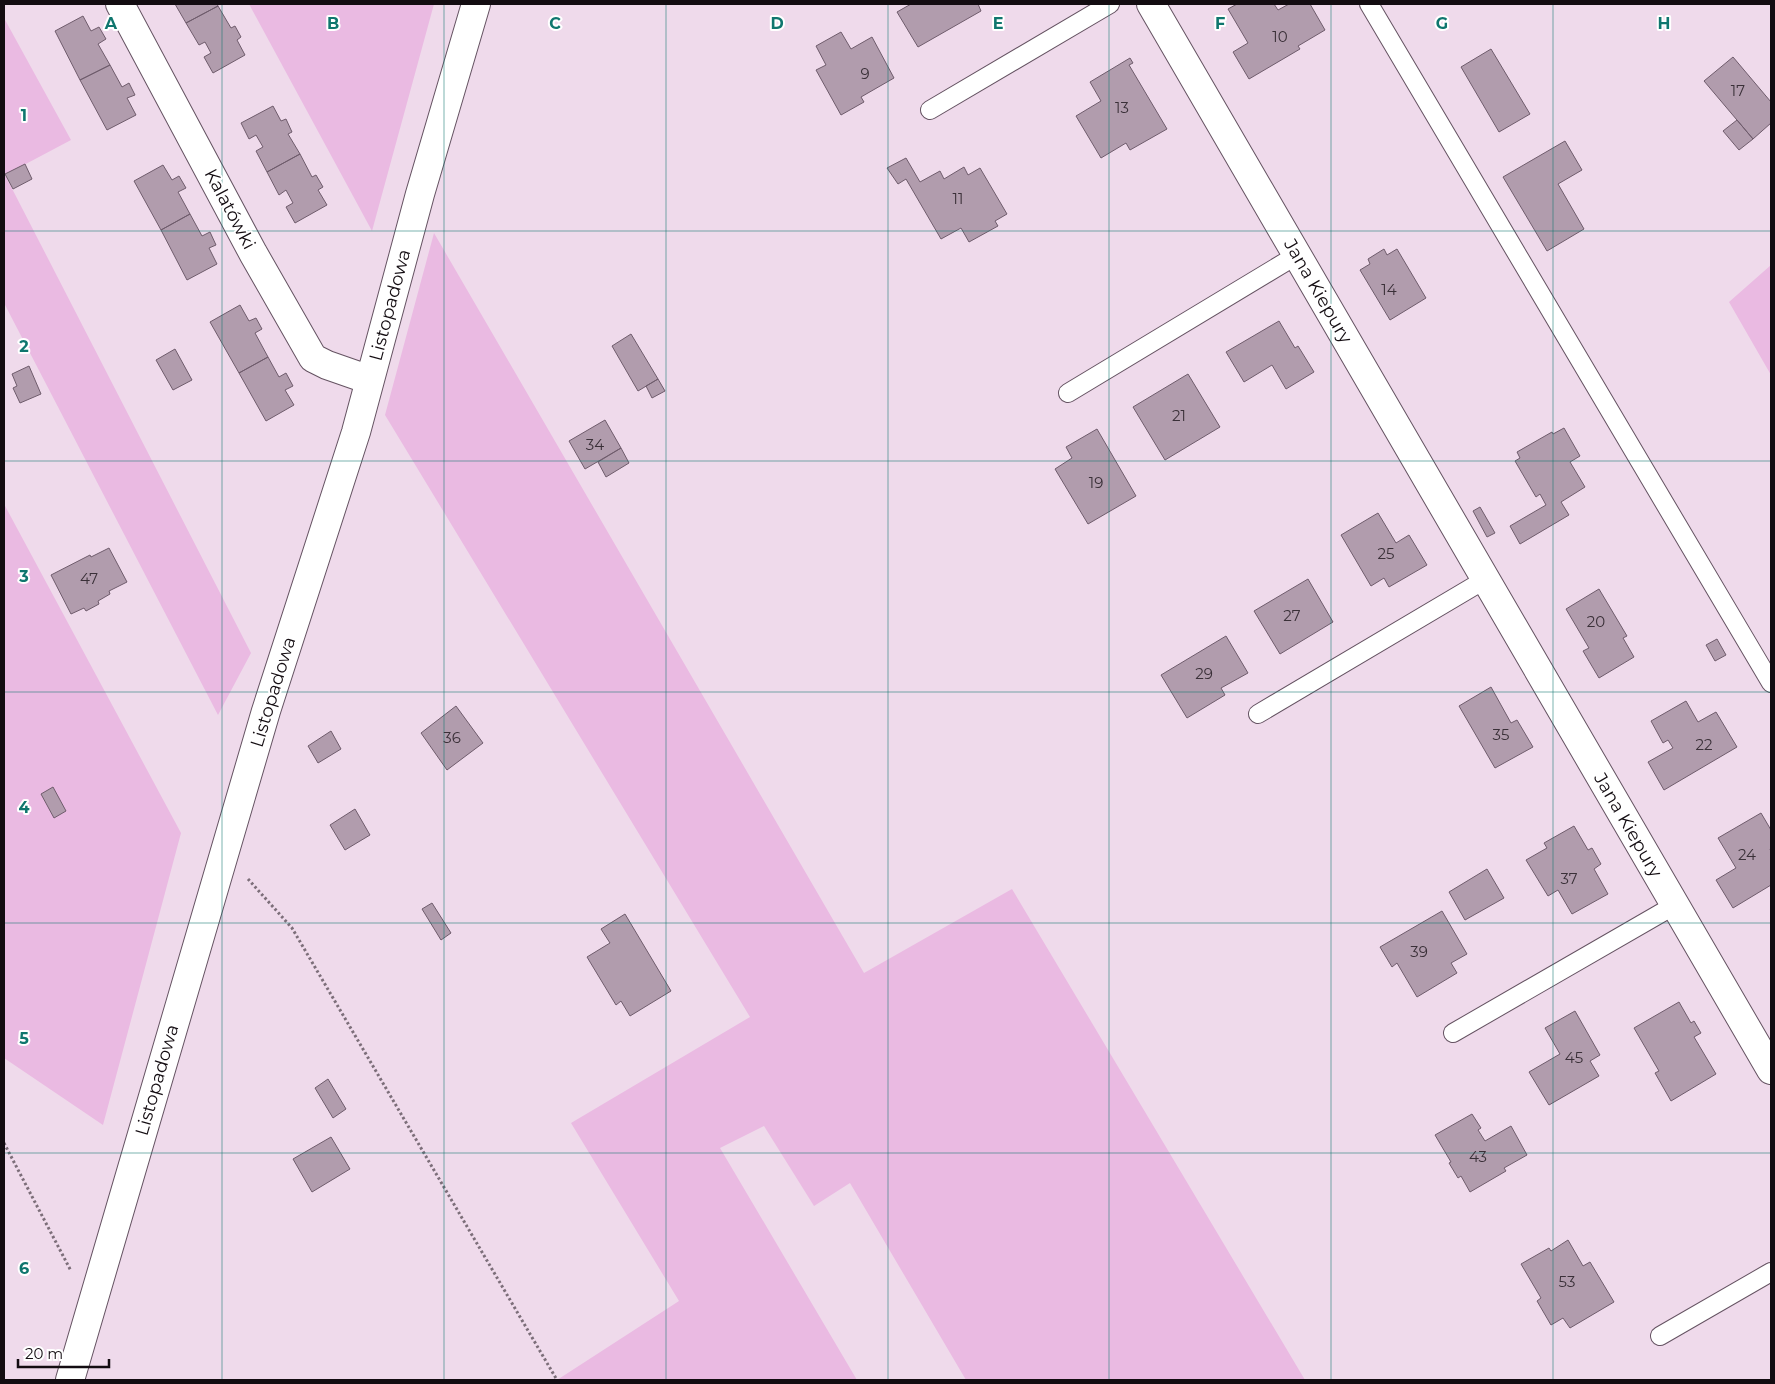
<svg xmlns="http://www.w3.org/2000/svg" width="1775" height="1384" font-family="Montserrat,sans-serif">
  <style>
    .green { fill: #eabae2 }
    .building { fill: #b19cad; stroke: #6f5c6c }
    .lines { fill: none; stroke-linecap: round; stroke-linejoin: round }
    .lane-casing { stroke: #655362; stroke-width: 20 }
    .street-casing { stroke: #655362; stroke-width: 30 }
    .path { stroke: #7c6e79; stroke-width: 3; stroke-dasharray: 2.5 2.5; stroke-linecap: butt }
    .lane { stroke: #fff; stroke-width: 18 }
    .street { stroke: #fff; stroke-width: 28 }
    .grid { fill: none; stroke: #0f766e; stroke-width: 1; stroke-opacity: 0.55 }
    .labels { text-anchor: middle; stroke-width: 4; stroke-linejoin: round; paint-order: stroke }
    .number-label { font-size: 15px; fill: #3a3038 }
    .street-label { font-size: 18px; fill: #130c11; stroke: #fff }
    .grid-label { font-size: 16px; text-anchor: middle; font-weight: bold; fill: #0f766e; stroke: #fff; stroke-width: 4; stroke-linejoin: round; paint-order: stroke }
  </style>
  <rect width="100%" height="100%" fill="#efdaeb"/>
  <path class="green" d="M249,4h185l-62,227z
    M4,18l67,122 -66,35 246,478 -33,62 -214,-412z
    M434,233l430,740 148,-84 293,491h-339l-116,-197 -36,23 -50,-80 -44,22 137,232h-300l122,-79 -108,-178 179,-106 -365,-602z
    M1771,265v110l-42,-73z
    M4,504l177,329 -78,292 -99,-67z"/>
  <path class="building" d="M175,4h42l1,2 -32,17z
    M911,4h67l3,7 -63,36 -21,-35z
    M1237,4h37l4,6 11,-6h21l15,26 -27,16 2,3 -51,30 -16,-27 15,-9 -20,-34z
    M218,6l13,22 4,-2 6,11 -4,3 8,15 -32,18 -9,-16 7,-4 -6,-11 -6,3 -13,-22z
    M83,16l8,15 8,-4 7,12 -8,5 12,21 -30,15 -25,-49z
    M841,32l10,17 21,-12 22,41 -33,19 3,5 -23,13 -25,-45 10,-5 -10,-19z
    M1491,49l39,65 -31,18 -38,-65z
    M1733,57l38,45v21l-18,16 -49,-58z
    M1130,58l3,5 -4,2 38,64 -37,21 -4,-7 -25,15 -25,-42 25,-15 -11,-19z
    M110,65l12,22 7,-4 6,12 -8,3 9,17 -29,15 -27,-50z
    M273,106l8,15 5,-2 6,13 -4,2 12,20 -33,18 -11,-21 7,-4 -7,-12 -7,4 -8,-16z
    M1737,120l16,19 -14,11 -16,-19z
    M1565,141l17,29 -24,14 26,45 -37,22 -44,-74z
    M300,154l12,23 4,-2 7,12 -5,3 9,15 -32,18 -9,-16 7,-4 -7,-13 -7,5 -12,-23z
    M906,158l14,24 20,-11 4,8 20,-12 4,8 12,-7 27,46 -12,7 3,5 -29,16 -8,-14 -20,11 -35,-60 -8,5 -11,-16z
    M25,164l7,15 -19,10 -8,-15z
    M163,165l9,15 7,-4 7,12 -8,4 12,22 -29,16 -27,-49z
    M190,214l12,22 8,-4 6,13 -7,3 8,16 -30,16 -26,-50z
    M1384,249l3,6 10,-6 29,49 -36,22 -30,-50 10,-6 -2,-5z
    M240,305l9,16 7,-3 6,11 -7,4 13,24 -29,16 -29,-51z
    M1279,321l16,27 3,-2 16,26 -28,17 -14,-24 -28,17 -18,-30z
    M631,334l27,45 -20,12 -26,-45z
    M175,349l17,31 -19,10 -17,-30z
    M268,357l11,20 7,-4 7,13 -8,4 9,15 -28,16 -27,-48z
    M29,366l12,28 -21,9 -7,-15 4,-2 -5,-12z
    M1188,374l32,53 -55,33 -32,-53z
    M658,379l7,12 -13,7 -6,-12z
    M605,420l16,28 -36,21 -16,-28z
    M1564,428l16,28 -10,6 15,25 -24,15 8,13 -49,29 -10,-18 36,-21 -6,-11 -4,3 -21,-36 5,-3 -3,-6 35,-20 1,2z
    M1097,429l39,67 -48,28 -33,-55 17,-11 -6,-11z
    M621,448l8,15 -23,14 -8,-15z
    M1480,507l15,26 -8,4 -14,-26z
    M1378,513l18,30 13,-8 18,30 -38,22 -5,-9 -13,8 -30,-51z
    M109,548l18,34 -18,9 1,3 -12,7 1,3 -13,7 -2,-3 -13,6 -20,-39 39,-20 1,2z
    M1308,579l25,43 -53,32 -26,-43z
    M1599,589l28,47 -4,2 11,19 -35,21 -16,-27 6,-3 -23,-39z
    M1226,636l22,37 -27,15 4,7 -38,23 -26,-43z
    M1717,639l9,16 -11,6 -9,-16z
    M1491,687l20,36 6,-3 16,27 -38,21 -36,-62z
    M1686,701l12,21 18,-10 21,35 -73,43 -16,-28 25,-14 -5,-8 -5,3 -12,-22z
    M456,706l27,37 -36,27 -26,-37z
    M331,731l10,18 -23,14 -10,-17z
    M53,787l13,24 -12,7 -13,-24z
    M355,809l15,26 -25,15 -15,-25z
    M1761,813l10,17v18l-1,1 1,3v33l-38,23 -17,-28 20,-12 -18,-30z
    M1574,826l14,24 4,-2 9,16 -7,5 14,25 -36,20 -14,-24 -10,6 -22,-36 21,-12 -3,-5z
    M1487,869l17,29 -39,22 -16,-28z
    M432,903l19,30 -10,7 -19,-31z
    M1442,911l25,43 -16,9 6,10 -40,24 -20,-34 -5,4 -12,-20z
    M625,914l46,77 -41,25 -9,-15 -5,4 -29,-48 23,-14 -9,-14z
    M1679,1002l12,21 3,-2 7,12 -7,4 22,37 -45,27 -16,-28 4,-2 -25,-43z
    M1575,1011l25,44 -10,6 9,15 -50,29 -20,-33 31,-18 -15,-26z
    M328,1079l18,30 -13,9 -18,-30z
    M1472,1114l9,14 -3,2 7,11 26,-15 16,29 -23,13 2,3 -36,21 -9,-16 -3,2 -9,-15 2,-1 -16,-27z
    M331,1137l19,32 -38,23 -19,-33z
    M1568,1240l15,26 7,-4 24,40 -44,26 -7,-10 -12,7 -14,-24 4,-3 -20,-34 28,-16 2,3z"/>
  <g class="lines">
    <defs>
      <path id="lane" d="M1369,4l402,679
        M930,110l180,-106
        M1068,393l229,-138
        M1258,714l228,-135
        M1453,1033l222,-128
        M1660,1336l111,-64"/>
      <path id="street" d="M120,4l133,249 60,105 14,7 43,15
        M1151,4l620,1066
        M70,1380l196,-669 90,-279 64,-238 56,-190"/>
    </defs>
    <use href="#lane" class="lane-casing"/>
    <use href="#street" class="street-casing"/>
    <path class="path" d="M248,879l44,49 265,452
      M4,1143l67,128"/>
    <use href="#lane" class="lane"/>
    <use href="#street" class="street"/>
  </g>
  <path class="grid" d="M222,4v1376M444,4v1376M666,4v1376M888,4v1376M1109,4v1376M1331,4v1376M1553,4v1376M4,231h1767M4,461h1767M4,692h1767M4,923h1767M4,1153h1767"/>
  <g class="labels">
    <g class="number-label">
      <text x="1280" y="42">10</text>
      <text x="865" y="79">9</text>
      <text x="1738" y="96">17</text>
      <text x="1122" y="113">13</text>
      <text x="958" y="204">11</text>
      <text x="1389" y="295">14</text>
      <text x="1179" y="421">21</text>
      <text x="595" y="450">34</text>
      <text x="1096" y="488">19</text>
      <text x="1386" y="559">25</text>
      <text x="89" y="584">47</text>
      <text x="1292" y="621">27</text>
      <text x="1596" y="627">20</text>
      <text x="1204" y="679">29</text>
      <text x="1501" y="740">35</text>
      <text x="452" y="743">36</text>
      <text x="1704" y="750">22</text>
      <text x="1747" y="860">24</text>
      <text x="1569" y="884">37</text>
      <text x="1419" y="957">39</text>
      <text x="1574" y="1063">45</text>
      <text x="1478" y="1162">43</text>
      <text x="1567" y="1287">53</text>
    </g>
    <g class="street-label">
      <text transform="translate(230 209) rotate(62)" y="6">Kalatówki</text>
      <text transform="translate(1318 291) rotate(60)" y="6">Jana Kiepury</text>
      <text transform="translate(390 305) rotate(-75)" y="6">Listopadowa</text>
      <text transform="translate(273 692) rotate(-73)" y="6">Listopadowa</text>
      <text transform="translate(1628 825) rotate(60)" y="6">Jana Kiepury</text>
      <text transform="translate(157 1080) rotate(-74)" y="6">Listopadowa</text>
    </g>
  </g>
  <g class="grid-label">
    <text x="111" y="29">A</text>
    <text x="333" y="29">B</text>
    <text x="555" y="29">C</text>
    <text x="777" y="29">D</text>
    <text x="998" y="29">E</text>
    <text x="1220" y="29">F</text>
    <text x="1442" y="29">G</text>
    <text x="1664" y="29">H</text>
    <text x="24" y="121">1</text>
    <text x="24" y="352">2</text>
    <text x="24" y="582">3</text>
    <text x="24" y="813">4</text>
    <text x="24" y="1044">5</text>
    <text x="24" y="1274">6</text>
  </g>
  <rect width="1775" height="1384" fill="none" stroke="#130c11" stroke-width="10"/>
  <path d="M18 1359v8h91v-8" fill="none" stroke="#130c11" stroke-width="2.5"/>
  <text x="25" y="1359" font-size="15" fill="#130c11" stroke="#ffffff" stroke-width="4" paint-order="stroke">20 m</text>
</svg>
